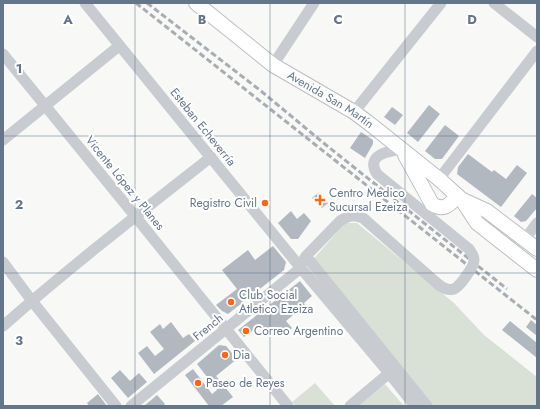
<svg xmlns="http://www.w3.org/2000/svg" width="540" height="409" font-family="Jost,sans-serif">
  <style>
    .green { fill: #d9e1d6 }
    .building { fill: #b1b8c0 }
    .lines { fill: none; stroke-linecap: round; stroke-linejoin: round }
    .major-casing { stroke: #bbbec3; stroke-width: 16 }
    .minor { stroke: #c8cbd0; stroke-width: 11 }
    .major { stroke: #fff; stroke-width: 14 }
    .rail { stroke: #a8adb4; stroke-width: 3; stroke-dasharray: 6 3; stroke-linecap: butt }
    .minor-bridge { stroke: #c8cbd0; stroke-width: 11 }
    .grid { fill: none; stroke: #65758a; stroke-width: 1; stroke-opacity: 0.55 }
    .poi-dot { fill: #f5691a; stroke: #fff; stroke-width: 1.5 }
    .labels { text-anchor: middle; stroke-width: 4; stroke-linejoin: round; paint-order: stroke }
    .street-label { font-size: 12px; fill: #65758a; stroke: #fff }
    .poi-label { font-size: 12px; fill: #65758a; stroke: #fff; text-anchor: start }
    .grid-label { font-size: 13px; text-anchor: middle; font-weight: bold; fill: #65758a; stroke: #fff; stroke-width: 4; stroke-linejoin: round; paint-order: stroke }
  </style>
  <rect width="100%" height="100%" fill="#f8f9f6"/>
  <path class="green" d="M345,223h12l97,80 30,32 53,42v29h-115l-113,-142z
    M315,383l20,23h-39l-4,-4z
    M385,384l19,22h-46z"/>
  <path class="building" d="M429,105l11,9 -22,28 -11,-9z
    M392,107l11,8 -8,10 -11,-8z
    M445,125l14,11 -17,23h-7l-10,-8z
    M361,132l12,8v4l-8,14 -15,-10z
    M468,154l24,18 2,-2 12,9 11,-14 10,8 -26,34 -44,-33 1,-7z
    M318,193l10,10 -6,5 -10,-10z
    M532,194l5,4v10l-11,13 -5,1 -7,-6z
    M291,211l6,8 7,-6 7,8 -13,18h-7l-13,-16z
    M273,246l13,16 -2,8 -56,44 -6,-3 -6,-6 21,-16 -15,-19 26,-20 7,10z
    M300,281l12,15 -8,7 1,2 -19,16 6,7 -9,7 -6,-8 -12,9 -7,-9 -14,10 -6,-7z
    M531,320l6,5v11l-11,-9z
    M510,321l27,22v15l-35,-28z
    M171,322l12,16 6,-4 6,7 -41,33 -16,-21 9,-7 8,10 9,-7 -14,-17 10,-8 3,5z
    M219,345l7,1 11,13 -21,17 17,21 -12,9h-12l-24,-31 8,-6 19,25 5,-4 -20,-26z
    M120,370l10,11 9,-8 8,9 -19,16 -17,-20z
    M98,394l9,12h-18l-2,-3z
    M157,395l8,9 -2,2h-19z"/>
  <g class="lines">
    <defs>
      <g id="major">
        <path id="s1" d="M196,3l77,62 81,47 16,12 69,55 23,21 15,23 60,47"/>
        <path d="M405,155l27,49c12,8 18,0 26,-8"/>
        <path d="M463,200l24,11 50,38"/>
      </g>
    </defs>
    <use href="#major" class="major-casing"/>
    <path class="minor" d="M85,3l215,264 89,106 26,33
      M494,3l43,34
      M3,54l132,162 153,190
      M273,65l41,-62
      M354,112l87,-109
      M3,140l116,-94
      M402,149c-14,2 -37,6 -25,25l92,75
      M439,179l98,-128
      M525,239l12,-16
      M306,256l121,150
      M3,262l29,39 84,105
      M3,326c67,-59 138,-114 208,-169
      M131,406l166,-135 9,-15 34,-35c8,-5 14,-7 23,-3l76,67
      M350,406l44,-37"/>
    <use href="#major" class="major"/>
    <path class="rail" d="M136,3l401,317
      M147,3l114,88 65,54 181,144"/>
    <path class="minor-bridge" d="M439,285c4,3 9,6 15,4 6,-3 20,-22 20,-29 0,-5 -3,-8 -5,-11"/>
  </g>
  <path class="grid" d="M135,3v403M270,3v403M405,3v403M3,136h534M3,273h534"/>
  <g class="poi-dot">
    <path d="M318 194h4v4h4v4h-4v4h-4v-4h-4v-4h4z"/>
    <circle cx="265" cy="203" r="4"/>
    <circle cx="231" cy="302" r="4"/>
    <circle cx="246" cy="331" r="4"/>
    <circle cx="225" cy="355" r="4"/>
    <circle cx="198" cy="383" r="4"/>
  </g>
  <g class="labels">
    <g class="street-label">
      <text dy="4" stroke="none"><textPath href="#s1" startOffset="166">Avenida San Martín</textPath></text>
      <text transform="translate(203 127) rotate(51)" y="4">Esteban Echeverría</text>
      <text transform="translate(125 183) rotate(51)" y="4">Vicente López y Planes</text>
      <text transform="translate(208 327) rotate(-39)" y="4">French</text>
    </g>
    <g class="poi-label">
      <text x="329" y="197">Centro Medico<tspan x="329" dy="14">Sucursal Ezeiza</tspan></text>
      <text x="257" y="207" text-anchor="end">Registro Civil</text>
      <text x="239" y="299">Club Social<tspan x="239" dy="14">Atletico Ezeiza</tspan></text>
      <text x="254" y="335">Correo Argentino</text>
      <text x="233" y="359">Dia</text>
      <text x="206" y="387">Paseo de Reyes</text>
    </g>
  </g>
  <g class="grid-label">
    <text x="68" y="24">A</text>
    <text x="202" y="24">B</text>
    <text x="338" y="24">C</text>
    <text x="472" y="24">D</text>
    <text x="19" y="73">1</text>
    <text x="19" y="209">2</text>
    <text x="19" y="345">3</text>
  </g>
  <rect width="540" height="409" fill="none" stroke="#65758a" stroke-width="8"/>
</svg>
